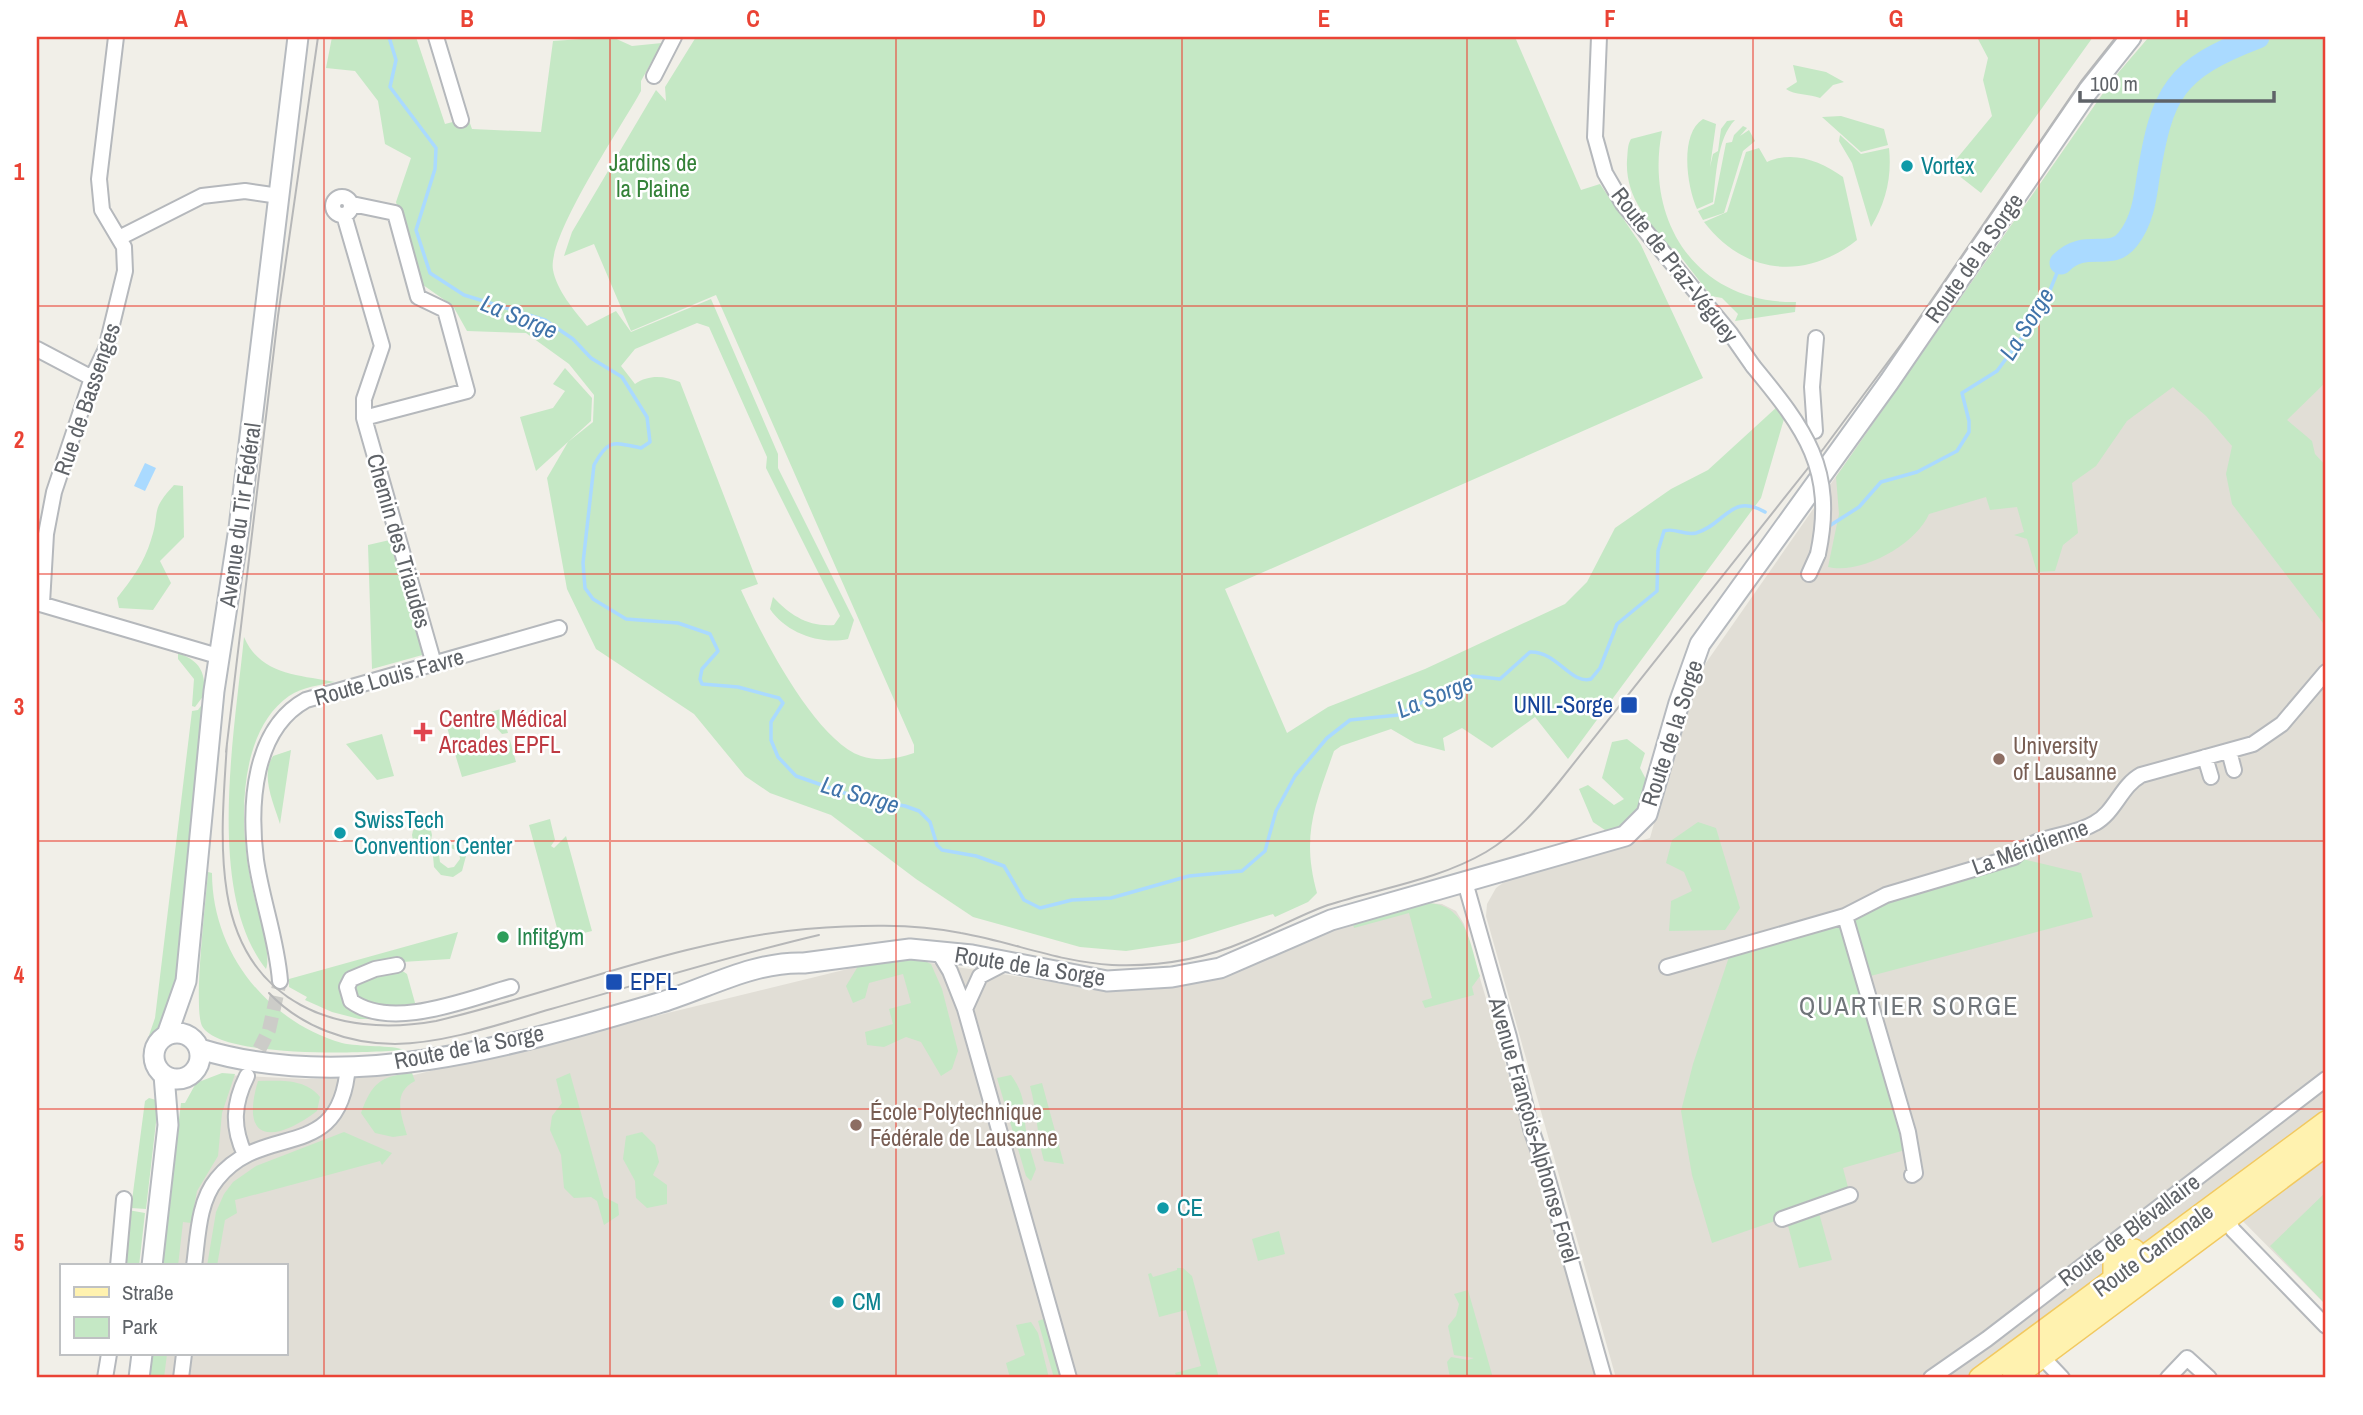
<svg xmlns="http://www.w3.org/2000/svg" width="2363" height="1415" font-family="'Archivo Narrow',sans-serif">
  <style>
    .education { fill: #e1ded6 }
    .green { fill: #c5e8c5; fill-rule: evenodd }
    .water { fill: #aadaff }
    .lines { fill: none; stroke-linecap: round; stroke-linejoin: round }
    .stream { stroke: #aadaff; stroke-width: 3.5 }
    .river { stroke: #aadaff; stroke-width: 23 }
    .street-tunnel { stroke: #ccccc8; stroke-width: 14; stroke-dasharray: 14 7; stroke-linecap: butt }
    .street-casing { stroke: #b5b8bc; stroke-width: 18 }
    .secondary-casing { stroke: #b6babf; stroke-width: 23 }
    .primary-casing { stroke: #f2c960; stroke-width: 24 }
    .street { stroke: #fff; stroke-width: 14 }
    .secondary { stroke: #fff; stroke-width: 19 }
    .primary { stroke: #fff2af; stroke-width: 21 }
    .tram { stroke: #b6b7b8; stroke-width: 2 }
    .street-bridge-casing { stroke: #b5b8bc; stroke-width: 18; stroke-linecap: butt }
    .street-bridge { stroke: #fff; stroke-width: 14 }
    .grid { fill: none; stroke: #ea4335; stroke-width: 2; stroke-opacity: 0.55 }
    .culture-dot { fill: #0f9aa8; stroke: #fff; stroke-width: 2.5 }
    .transit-dot { fill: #1a4fb4; stroke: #fff; stroke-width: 2.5 }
    .health-dot { fill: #e0444e; stroke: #fff; stroke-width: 2.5 }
    .education-dot { fill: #8d6e63; stroke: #fff; stroke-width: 2.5 }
    .leisure-dot { fill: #2e9e5b; stroke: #fff; stroke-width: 2.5 }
    .labels { text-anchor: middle; stroke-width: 5; stroke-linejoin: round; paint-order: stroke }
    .park-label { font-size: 23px; fill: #348238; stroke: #fff }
    .culture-label { font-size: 23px; fill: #0d838f; stroke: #fff; text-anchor: start }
    .street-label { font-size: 23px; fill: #5f6368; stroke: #fff }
    .transit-label { font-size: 23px; fill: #164399; stroke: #fff; text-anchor: end }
    .health-label { font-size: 23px; fill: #be3a42; stroke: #fff; text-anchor: start }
    .education-label { font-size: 23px; fill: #785e54; stroke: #fff; text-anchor: start }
    .leisure-label { font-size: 23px; fill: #27864d; stroke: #fff; text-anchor: start }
    .water-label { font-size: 24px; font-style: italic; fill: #4174aa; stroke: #fff }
    .quarter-label { font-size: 26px; letter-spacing: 2px; fill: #70757a; stroke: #fff }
    .neatline { fill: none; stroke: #ea4335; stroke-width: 2.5 }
    .grid-label { font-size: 23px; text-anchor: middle; font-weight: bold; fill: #ea4335 }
  </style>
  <rect width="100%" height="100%" fill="#f1efe8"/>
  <path class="education" d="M2149,37h177v1268l-109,-110 -111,77 -141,106h-349l-130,-462 1,-12 9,-16 12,-9 142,-41 44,-158 419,-601z
    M1427,903l15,1 14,7 8,13 134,454h-1448l3,-24h132v-88h-122l62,-191 81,4 108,-4 446,-109 58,-5 174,27h80l98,-30 51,-26z"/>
  <path class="green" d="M332,37h84l29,87 23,-6 4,11 69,3 12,-91 59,-4 20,9 30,-3 -21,38v10c-19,35 -94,145 -88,179 4,21 21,40 34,56l29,-15 15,21 80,-33 67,155v14l76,152 -6,19c-28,6 -62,-6 -78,-30l3,-12c17,18 35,30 61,28l6,-9 -74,-148 1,-11 -58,-130 -12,-4 -62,26 -14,17 14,18c14,-10 30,-8 45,-2l78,202 -17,6c20,44 73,149 120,166 18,6 36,3 53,-3v-8l-198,-450 -85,36 -37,-87 -30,12 8,-24 84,-142 10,11 -1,-14 31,-50h819l66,153 19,-6 41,61 62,133 -478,211 62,144 41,-26 97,-38 140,-65 22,-22 28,-54 56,-39 37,-19 70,-64 6,13 -23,79 -193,261 -33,-42 -43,31 -30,-20 -19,10 2,13 -30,-8 -24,-14 -50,17 -7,5c-19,55 -33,84 -17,142l-9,9 -33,15 -2,-3 -94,29 -53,8 -46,-4 -107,-30 -57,-38 -85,-64 -61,-22 -25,-17 -51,-62 -98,-65 -29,-60 -20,-111 21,-36 25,-20 1,-27 -25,-31 -43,-31 -59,-2 -14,-25 -37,-26 -20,-78 15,-44 -26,-14 -7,-43 -23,-30 -29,-3z
    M1977,37h116l-112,156 -32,-25 43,-52 -9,-36 5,-22z
    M2149,37h177v345l-39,38 25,21 3,13 11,12v161l-94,-123 -6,-30 6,-28 -26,-30 -33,-29 -46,34 -31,45 -24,17 6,50 -15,12 -8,26 -18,1 -10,-33 -13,-4 10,-3 -7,-25 -27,3 -4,-13 -57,17c-13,30 -67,61 -101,53l11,-53 -3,-37 277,-398z
    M1793,65l33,7 18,10 -11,3 -13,13c-10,-4 -26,-3 -34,-9l11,-7z
    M1841,116l43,13 4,16 -27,7 -39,-35z
    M1703,119l13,5 -6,43 3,-13 5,-3 3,-22 6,-8 8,-1c-18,18 -19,56 -22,82l-16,7c-10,-22 -18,-75 6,-90z
    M1743,126l4,2 -7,8 9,-6 6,11 -12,10 -19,62 -21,7 -5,-9 16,-7 12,-61 6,-1 2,-7z
    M1662,131c-18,91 36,173 134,171l-1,10 -60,9 3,-7 -16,-16 -11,-2 -37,-48h-5c-21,-28 -44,-51 -42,-88 1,-8 0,-14 4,-21z
    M1840,135l21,19 28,-6c3,29 -3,54 -18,79l-19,-64 -13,-22z
    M1759,148l8,14c26,-12 54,-1 76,15l14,63c-52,41 -112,35 -153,-18l23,-10 19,-60z
    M565,368l27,30 -1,23 -55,50 -16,-54 33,-9 12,-17 -12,-7z
    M174,485l9,1 1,51 -24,24 11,22 -18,27 -34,-2 -2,-10c15,-19 27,-35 34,-58 10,-30 -2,-28 23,-55z
    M394,539l32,115 -54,15 -4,-124z
    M244,637c16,38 55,38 91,45 -15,3 -33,5 -46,14 -54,38 -50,137 -36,195 4,18 19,62 13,78 -61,-77 -31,-239 -22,-332z
    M178,653c22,8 28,19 26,42l-9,12 -3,-1 2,-27 -16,-20z
    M203,703l-11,147 -19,155 -9,23 -15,20 -4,-1 10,-29 37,-307 6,-1z
    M501,709l7,24 -6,1 -8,-9 -14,2v15l8,5 12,-7h10l6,22 -54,15 -16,-53z
    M382,734l12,42 -17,4 -31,-36z
    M1627,739l18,14 -5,15 9,17 -10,36 -31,11 -15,-10 -14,-33 9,-4 26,20 10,-6 -22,-21 10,-36z
    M291,750l-11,74c-6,-20 -20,-49 -7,-68z
    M550,819l5,21 -4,6 3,2 12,-12 26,95 -32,8 -31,-114z
    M1698,822l18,6 24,80 -15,22 -56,1 2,-30 21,-10 -8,-19 -18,-9 6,-23z
    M412 835a10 10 0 1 1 20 0a10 10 0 1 1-20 0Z
    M444,844l11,1 11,11 -4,15 -9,6 -12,-2 -7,-8 -1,-11zM449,847l10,5 1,7 -6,8 -6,1 -8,-6 -1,-7z
    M2014,857l67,16 12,44 -230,61 42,172 -62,18 7,27 -138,48 -20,-68 -11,-64 12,-47 39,-116z
    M208,872l4,1c0,78 54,148 130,170 16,4 52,2 62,7 -36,3 -184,9 -202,-24 -9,-19 4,-126 6,-154z
    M1427,903c40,1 43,41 53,73l-8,11 2,8 -49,13 -3,-7 10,-3 -23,-85 -55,15 -1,-4z
    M458,932l-8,27 -64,4 -24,7 -16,26 72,20 1,3h-60l-27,-7 -27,-12 2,-3 -18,-10v-8z
    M921,959l10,5 11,25 16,62 -6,18 -11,7 -20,-34 -15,-5 -22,10 -17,-2 -2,-13 28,-8 -4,-15 22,-6 -8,-29 -34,9 -4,15 -12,5 -7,-17 14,-23z
    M398,968l9,6 10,36h-23l-39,-9 -5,-18z
    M222,1073l13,1 -13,39 -4,43 -21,35 -6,32 -8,-1 -5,44h-17l20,-163h4l11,-20z
    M412,1073l3,8c-23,12 -14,33 -8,54l-14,2 -18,-4 -14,-20c11,-30 19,-37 51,-40z
    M570,1073l34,124 14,7 1,11 -15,10 -7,-24 -6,-4 -17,1 -10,-10 -3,-33 -11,-25 2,-14 10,-13 -6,-24z
    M1011,1075c17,24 11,35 16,61 2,11 6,22 9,33l-5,12 -5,-5 -29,-98z
    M258,1081c23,0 46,-3 62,16l-3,14c-41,31 -78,34 -59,-30z
    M1042,1083l22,81 -20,-3c-7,-25 -7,-50 -14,-75z
    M149,1098l7,2 2,5 -12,104 -15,-1 14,-107z
    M344,1132l48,21 -10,12 -2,-4 -145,39 2,13 -12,7 -8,46h-10l9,-54 8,-18 9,-12 23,-16z
    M642,1132l13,13 4,17 -6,13 14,10v19l-20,4 -11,-10 -1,-17 -12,-22 3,-23z
    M2326,1192v113l-56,-59z
    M128,1210l17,3 -6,53h-17z
    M1819,1213l13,47 -33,8 -12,-46z
    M1279,1231l6,23 -27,7 -6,-22z
    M1177,1268h6l9,8 27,102 -7,-3 -4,3h-31l-2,-5 26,-7 -15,-56 -27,7 -11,-43 3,-1 2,4 24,-7z
    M1468,1290l25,88h-43l-3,-16 4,-5 17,3 6,-2 -20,-3 -6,-29 8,-10 3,-12 -5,-10z
    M1046,1318l17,60h-9l-16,-57z
    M1031,1322l7,11 11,45h-39l-4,-15 19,-8 -9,-30z
    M150,1354h17l-3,24h-17z"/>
  <path class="water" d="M145,463l11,5 -11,23 -11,-5z"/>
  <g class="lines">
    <path class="stream" d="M389,37l7,23 -6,27 46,61 -1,21 -19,61 14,43 34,22 81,25 28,19 18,19 31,19 25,40 3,25 -9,6c-26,-5 -32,-11 -47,17l-11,98 2,25 8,11 33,20 52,4 32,11 8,17 -16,18 -2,10 2,5 36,3 41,11 4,5 -12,19v18l7,17 18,19 63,22 46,8 14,5 11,11 7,23 5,5 34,6 28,10 20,34 16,8 32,-8 39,-2 78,-22 53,-5 23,-20 11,-40 19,-35 32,-38 23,-18 48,-5 74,-39 28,3 30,-27c27,-1 41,33 61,27l9,-11 17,-44 40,-33 1,-40 6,-20c11,-4 20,5 32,2 29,-8 35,-41 69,-21
      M1826,528l33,-21 22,-25 36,-10 40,-21 12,-19v-11l-7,-28 35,-22 45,-61 19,-47"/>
    <path class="river" d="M2061,263c24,-25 50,-1 67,-24 14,-18 17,-39 20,-61 14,-86 26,-109 110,-141"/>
    <path class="street-tunnel" d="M250,1068l19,-38 11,-49"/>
    <defs>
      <path id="street" d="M436,37l25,83
        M1599,37l-4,100 10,36 18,31 107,129 23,33
        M654,76l20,-39
        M333 206a9 9 0 1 1 18 0a9 9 0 1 1-18 0Z
        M352,204l43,9 23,84 27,13 22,81 -103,27
        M344,215l38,131 -18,53v19l70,246
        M119,238l83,-42 43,-5 34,5
        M37,349l55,29
        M1815,431l-3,-44 4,-49
        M1809,574l9,-20
        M37,603l184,54
        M42,603l4,-69 8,-42 38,-114 14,-29 19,-78 -1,-24 -22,-37 -3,-31 17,-142
        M2229,751l5,19
        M2205,757l6,20
        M1465,882l44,155 22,92 14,40 59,209
        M1845,916l63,216 7,41 -3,2
        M938,951l12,20 15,38 104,369
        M397,965l-22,4 -24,10 -4,8 4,14c41,30 116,-2 160,-14
        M1667,967l178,-51 41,-21 128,-38c23,-24 54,-18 81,-34 20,-11 26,-37 46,-48l112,-31 29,-20 44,-52
        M280,981c-3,-41 -18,-80 -24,-121 -7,-55 -3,-131 50,-160l253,-72
        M965,1009l15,-33 27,-14
        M245,1155c-13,-28 -12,-51 2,-79
        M1782,1219l68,-24
        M2227,1219l6,11 93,96
        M118,1266l6,-67
        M194,1266c4,-29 4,-64 23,-87 47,-59 124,-13 131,-114
        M2043,1358l19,20
        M105,1378l4,-24
        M181,1378l3,-24
        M1931,1378l56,-39 339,-260
        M2168,1378l19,-20 22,20"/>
      <path id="secondary" d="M154 1056a23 23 0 1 1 46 0a23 23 0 1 1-46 0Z
        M167,1035l19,-54 28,-290 25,-163 59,-491
        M200,1049c150,46 316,-4 462,-47 45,-14 93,-41 142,-39l106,-14 62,6 135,26 65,-4 48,-9 111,-48 294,-84 22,-22 32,-111 21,-59 189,-262 199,-291 43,-54
        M152,1266l16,-141 -4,-50
        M139,1378l3,-24"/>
      <path id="primary" d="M2114,1279v-19l14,-10h6l10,20
        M1980,1378l346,-256
        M2013,1378l313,-233"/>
    </defs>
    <use href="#street" class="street-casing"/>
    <use href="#secondary" class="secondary-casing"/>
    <use href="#primary" class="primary-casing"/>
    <use href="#street" class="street"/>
    <use href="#secondary" class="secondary"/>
    <use href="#primary" class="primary"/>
    <path class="tram" d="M227,743c-3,49 -8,100 0,150 18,110 109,146 209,128 123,-29 244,-81 370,-92 51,-4 105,-6 155,4 51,9 99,29 151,32 46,2 92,-6 134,-24 28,-11 54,-26 82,-36 53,-17 110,-25 158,-53 30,-18 51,-43 73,-70l265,-334 81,-109 177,-259 34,-43
      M226,752l52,-436 40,-279
      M269,993c32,34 80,51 126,51 52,-1 105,-20 156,-35 89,-25 178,-53 268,-74"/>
    <defs>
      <path id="street-bridge" d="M1753,366c52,63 83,103 65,188"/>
    </defs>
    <use href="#street-bridge" class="street-bridge-casing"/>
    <use href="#street-bridge" class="street-bridge"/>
  </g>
  <path class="grid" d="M324,37v1341M610,37v1341M896,37v1341M1182,37v1341M1467,37v1341M1753,37v1341M2039,37v1341M37,306h2289M37,574h2289M37,841h2289M37,1109h2289"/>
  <g class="culture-dot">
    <circle cx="1907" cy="166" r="7"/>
    <circle cx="340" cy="833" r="7"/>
    <circle cx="1163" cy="1208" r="7"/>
    <circle cx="838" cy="1302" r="7"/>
  </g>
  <g class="transit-dot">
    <rect x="1620" y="696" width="18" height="18" rx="3.5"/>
    <rect x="605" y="973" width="18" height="18" rx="3.5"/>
  </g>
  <path class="health-dot" d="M419.5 721.5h7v7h7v7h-7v7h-7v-7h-7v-7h7z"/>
  <g class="education-dot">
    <circle cx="1999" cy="759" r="7"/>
    <circle cx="856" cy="1125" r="7"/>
  </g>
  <circle class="leisure-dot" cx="503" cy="937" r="7"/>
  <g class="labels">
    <g class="park-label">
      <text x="653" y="171">Jardins de<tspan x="653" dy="26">la Plaine</tspan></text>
    </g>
    <g class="culture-label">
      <text x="1921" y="174">Vortex</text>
      <text x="354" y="828">SwissTech<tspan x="354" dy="26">Convention Center</tspan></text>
      <text x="1177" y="1216">CE</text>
      <text x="852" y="1310">CM</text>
    </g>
    <g class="street-label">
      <text transform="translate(1974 258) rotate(-55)" y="8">Route de la Sorge</text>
      <text transform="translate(1675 265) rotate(52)" y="8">Route de Praz-Véguey</text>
      <text transform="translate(87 399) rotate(-71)" y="8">Rue de Bassenges</text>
      <text transform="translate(240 515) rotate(-82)" y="8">Avenue du Tir Fédéral</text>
      <text transform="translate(399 541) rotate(74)" y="8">Chemin des Triaudes</text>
      <text transform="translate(389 677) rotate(-16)" y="8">Route Louis Favre</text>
      <text transform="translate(1672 733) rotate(-72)" y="8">Route de la Sorge</text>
      <text transform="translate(2030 847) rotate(-20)" y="8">La Méridienne</text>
      <text transform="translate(1030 966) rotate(9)" y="8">Route de la Sorge</text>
      <text transform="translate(469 1047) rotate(-11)" y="8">Route de la Sorge</text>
      <text transform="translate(1534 1130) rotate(74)" y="8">Avenue François-Alphonse Forel</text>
      <text transform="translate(2129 1230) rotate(-37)" y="8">Route de Blévallaire</text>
      <text transform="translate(2153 1250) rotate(-36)" y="8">Route Cantonale</text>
    </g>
    <g class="transit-label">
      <text x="1613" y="713">UNIL-Sorge</text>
      <text x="630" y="990" text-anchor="start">EPFL</text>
    </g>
    <g class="health-label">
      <text x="439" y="727">Centre Médical<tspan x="439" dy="26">Arcades EPFL</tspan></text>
    </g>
    <g class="education-label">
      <text x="2013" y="754">University<tspan x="2013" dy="26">of Lausanne</tspan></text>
      <text x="870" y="1120">École Polytechnique<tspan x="870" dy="26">Fédérale de Lausanne</tspan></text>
    </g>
    <g class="leisure-label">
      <text x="517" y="945">Infitgym</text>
    </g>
    <g class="water-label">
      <text transform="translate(519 317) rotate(22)" y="8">La Sorge</text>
      <text transform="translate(2027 324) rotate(-58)" y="8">La Sorge</text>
      <text transform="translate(1435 696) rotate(-22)" y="8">La Sorge</text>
      <text transform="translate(860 795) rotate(16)" y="8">La Sorge</text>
    </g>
    <g class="quarter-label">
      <text x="1909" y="1015">QUARTIER SORGE</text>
    </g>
  </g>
  <rect width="2363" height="1415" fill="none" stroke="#ffffff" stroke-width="77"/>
  <rect x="60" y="1264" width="228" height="91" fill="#ffffff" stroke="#bfc1c3" stroke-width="2"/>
  <rect x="74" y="1287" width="35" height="10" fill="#fff2af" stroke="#bfc1c3" stroke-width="2"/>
  <text x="122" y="1300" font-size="21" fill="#5f6368">Straße</text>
  <rect x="74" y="1317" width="35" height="21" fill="#c5e8c5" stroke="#bfc1c3" stroke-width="2"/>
  <text x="122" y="1334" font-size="21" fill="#5f6368">Park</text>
  <path d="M2080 91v10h194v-10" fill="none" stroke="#5f6368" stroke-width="3.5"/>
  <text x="2090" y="91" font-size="21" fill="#5f6368" stroke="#ffffff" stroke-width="5" paint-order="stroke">100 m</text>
  <rect x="38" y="38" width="2286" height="1338" class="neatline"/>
  <g class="grid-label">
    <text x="181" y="27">A</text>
    <text x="467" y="27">B</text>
    <text x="753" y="27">C</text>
    <text x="1039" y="27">D</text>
    <text x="1324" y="27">E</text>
    <text x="1610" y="27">F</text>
    <text x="1896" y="27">G</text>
    <text x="2182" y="27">H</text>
    <text x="19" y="180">1</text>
    <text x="19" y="448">2</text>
    <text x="19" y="715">3</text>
    <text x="19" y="983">4</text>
    <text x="19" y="1251">5</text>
  </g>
</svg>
